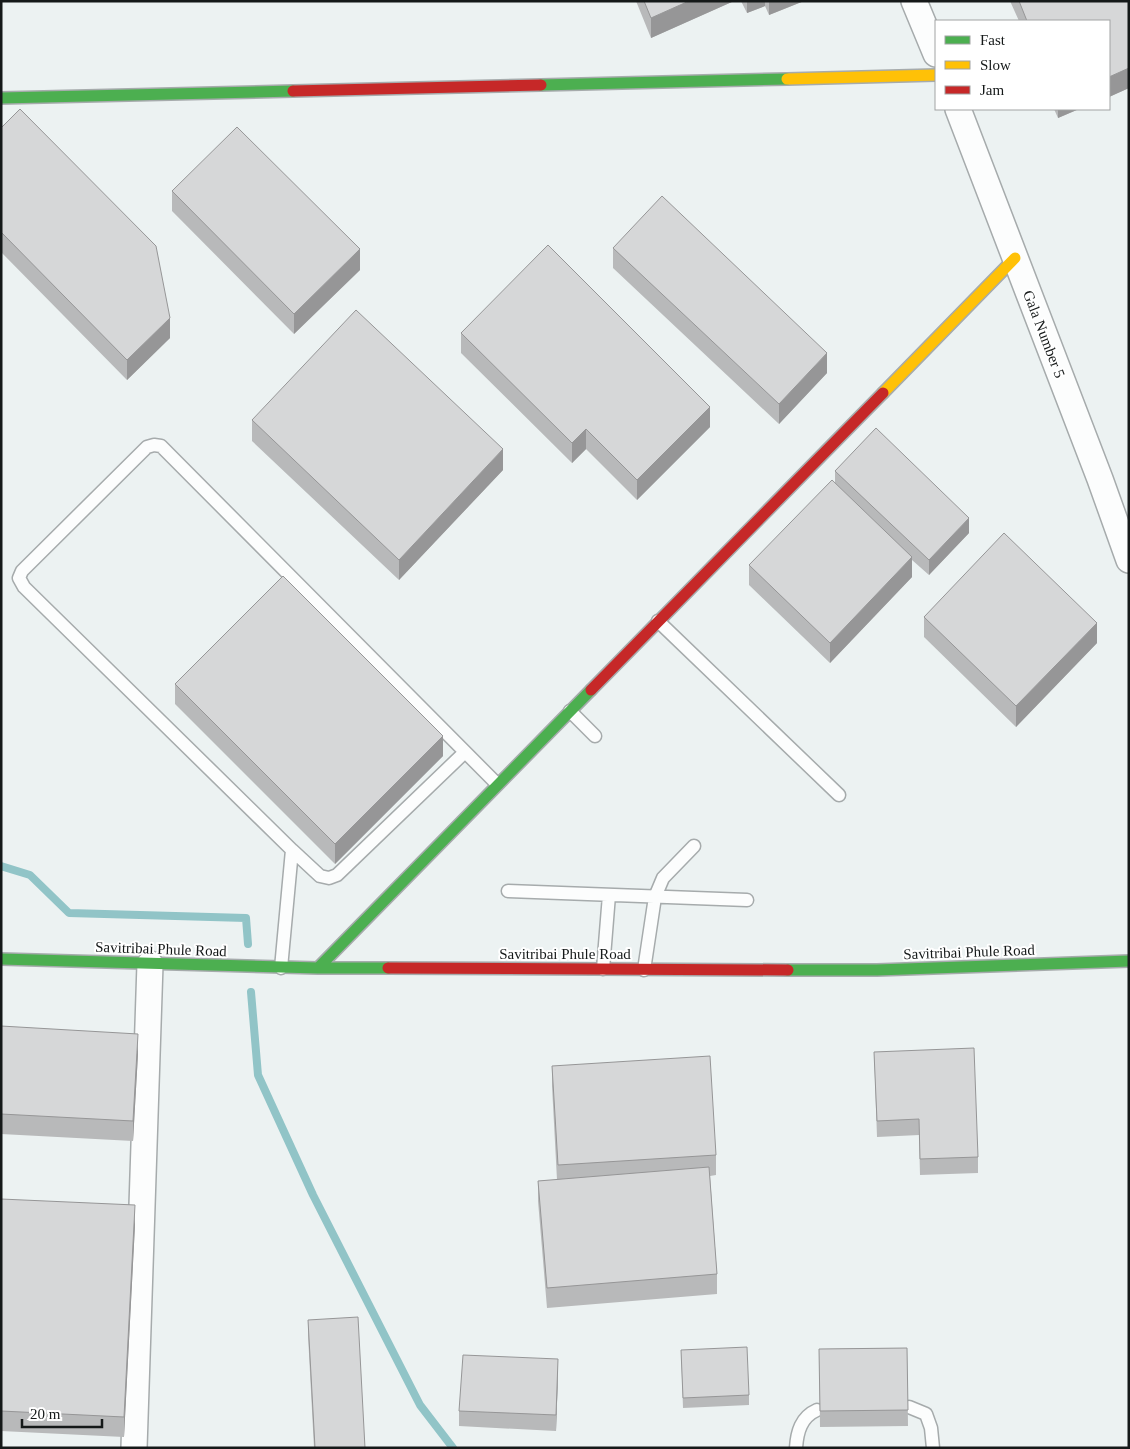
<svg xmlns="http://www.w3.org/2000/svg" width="1130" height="1449" font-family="Georgia,serif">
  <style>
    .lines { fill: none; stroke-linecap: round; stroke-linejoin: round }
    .stream { stroke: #91c4c7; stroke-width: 8 }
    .lane-casing { stroke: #a6abac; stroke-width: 15 }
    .street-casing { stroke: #a6abac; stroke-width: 28 }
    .fast-casing { stroke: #a6abac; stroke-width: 14 }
    .slow-casing { stroke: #a6abac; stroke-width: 14 }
    .jam-casing { stroke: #a6abac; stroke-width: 14 }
    .lane { stroke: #fcfdfd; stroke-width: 12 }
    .street { stroke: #fcfdfd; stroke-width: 25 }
    .fast { stroke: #4caf50; stroke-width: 11 }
    .slow { stroke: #ffc107; stroke-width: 11 }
    .jam { stroke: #c62828; stroke-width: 11 }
    .wall { fill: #b8b9ba }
    .shaded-wall { fill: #969697 }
    .building { fill: #d6d7d8; stroke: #969697 }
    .labels { text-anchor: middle; stroke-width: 4; stroke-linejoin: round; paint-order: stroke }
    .street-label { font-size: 15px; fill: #151919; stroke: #fff }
  </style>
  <rect width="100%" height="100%" fill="#ecf2f2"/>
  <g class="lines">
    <path class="stream" d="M1,866l29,9 39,38 177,5 2,26
      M251,992l7,83 55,120 107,210 33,43"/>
    <defs>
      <path id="lane" d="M658,621l181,174
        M570,711l25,25
        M292,850l28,26 9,2 8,-3 128,-123
        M508,891l239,9
        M281,968l11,-118 -268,-263 -5,-9 3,-7 125,-124 7,-2 7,1 336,338
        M603,969l6,-74
        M644,970l11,-73 8,-19 31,-32
        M909,1407l17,7 5,14 2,20
        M796,1448c1,-16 5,-31 21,-38"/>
      <path id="street" d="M914,1l22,53
        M958,109l142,370 29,81
        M134,1448l16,-484"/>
      <path id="fast" d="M541,85l246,-6
        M1,98l292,-7
        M1,959l317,9h70
        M318,968l273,-278
        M788,970h89l252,-9"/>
      <path id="slow" d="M787,79l149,-4
        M883,393l132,-135"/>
      <path id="jam" d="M293,91l248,-6
        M591,690l292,-297
        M388,968l400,2"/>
    </defs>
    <use href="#lane" class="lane-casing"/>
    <use href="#street" class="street-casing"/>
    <use href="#fast" class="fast-casing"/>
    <use href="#slow" class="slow-casing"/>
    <use href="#jam" class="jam-casing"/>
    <use href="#lane" class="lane"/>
    <use href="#street" class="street"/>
    <use href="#fast" class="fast"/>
    <use href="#slow" class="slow"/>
    <use href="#jam" class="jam"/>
  </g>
  <path class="wall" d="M636,1h98l-83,37z
    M741,1h63l-35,14 -4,-9 -18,7z
    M1010,1h119v87l-20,9v-76h-90z
    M1054,109h25l-21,9z
    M1,128l169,210 -43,42 -126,-128z
    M172,191l188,79 -66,64 -122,-123z
    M613,248l214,125 -48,51 -166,-156z
    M461,333l249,94 -73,73 -51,-51 -14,14 -111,-110z
    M252,420l251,50 -104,110 -147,-139z
    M835,471l134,62 -40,42 -17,-15v17l-82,86 -81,-78v-20l86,-82z
    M924,617l173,26 -81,84 -92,-90z
    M175,684l268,72 -108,108 -160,-160z
    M1,1026l137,28 -5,87 -132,-7z
    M874,1052l104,105v16l-58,2 -1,-40 -42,2z
    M552,1066l164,89v20l-6,1 7,98v20l-170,14 -9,-107v-20l19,-1 -5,-94z
    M1,1199l134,26 -11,212 -123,-6z
    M308,1320l57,128h-51l-6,-113z
    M907,1348l1,78 -88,1 -1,-78z
    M681,1350l68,45v10l-66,3z
    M558,1375l-2,56 -97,-5v-15z"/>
  <path class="shaded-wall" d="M689,1h45l-83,37v-20z
    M747,1h18v5l-18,7z
    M769,1h35l-35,14z
    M1129,68v20l-20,9v-20z
    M1058,109h21l-21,9z
    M360,249v21l-66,64v-20z
    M170,318v20l-43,42v-20z
    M827,353v20l-48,51v-20z
    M710,407v20l-73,73v-20z
    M586,429v20l-14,14v-20z
    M503,449v21l-104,110v-20z
    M969,518v15l-40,42v-15z
    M912,557v20l-82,86v-20z
    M1097,623v20l-81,84v-21z
    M443,736v20l-108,108v-20z
    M138,1034v20l-5,87v-20z
    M135,1205v20l-11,212v-20z
    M558,1359v16l-2,56v-16z"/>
  <path class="building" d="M644,1h45l-38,17z
    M1019,1h110v67l-20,9v-56h-82z
    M20,109l136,137 14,72 -43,42 -126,-128v-104z
    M237,127l123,122 -66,65 -122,-123z
    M662,196l165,157 -48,51 -166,-156z
    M548,245l162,162 -73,73 -51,-51 -14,14 -111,-110z
    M356,310l147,139 -104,111 -147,-140z
    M876,428l93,90 -40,42 -94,-89z
    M832,480l80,77 -82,86 -81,-78z
    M1004,533l93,90 -81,83 -92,-89z
    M283,576l160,160 -108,108 -160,-160z
    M1,1026l137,8 -5,87 -132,-7z
    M974,1048l4,109 -58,2 -1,-40 -42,2 -3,-69z
    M710,1056l6,99 -158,10 -6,-99z
    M709,1167l8,107 -170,14 -9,-107z
    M1,1199l134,6 -11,212 -123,-6z
    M358,1317l7,131h-50l-7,-128z
    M747,1347l2,48 -66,3 -2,-48z
    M907,1348l1,62 -88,1 -1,-62z
    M463,1355l95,4 -2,56 -97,-4z"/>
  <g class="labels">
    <g class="street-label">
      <text transform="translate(1044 334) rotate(69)" y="5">Gala Number 5</text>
      <text transform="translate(161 949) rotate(2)" y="5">Savitribai Phule Road</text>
      <text transform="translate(969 952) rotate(-2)" y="5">Savitribai Phule Road</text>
      <text x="565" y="959">Savitribai Phule Road</text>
    </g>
  </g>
  <rect width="1130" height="1449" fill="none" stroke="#151919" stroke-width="5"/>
  <rect x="935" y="20" width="175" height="90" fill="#ffffff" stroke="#a1a3a3"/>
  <rect x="945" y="36" width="25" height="8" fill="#4caf50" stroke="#a1a3a3"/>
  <text x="980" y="45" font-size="15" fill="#151919">Fast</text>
  <rect x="945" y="61" width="25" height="8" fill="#ffc107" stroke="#a1a3a3"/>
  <text x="980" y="70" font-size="15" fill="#151919">Slow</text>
  <rect x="945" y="86" width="25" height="8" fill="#c62828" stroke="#a1a3a3"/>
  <text x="980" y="95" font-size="15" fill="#151919">Jam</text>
  <path d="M22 1419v8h80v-8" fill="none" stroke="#151919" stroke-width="2.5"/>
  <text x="30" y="1419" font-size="15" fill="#151919" stroke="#ffffff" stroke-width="4" paint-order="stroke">20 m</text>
</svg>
